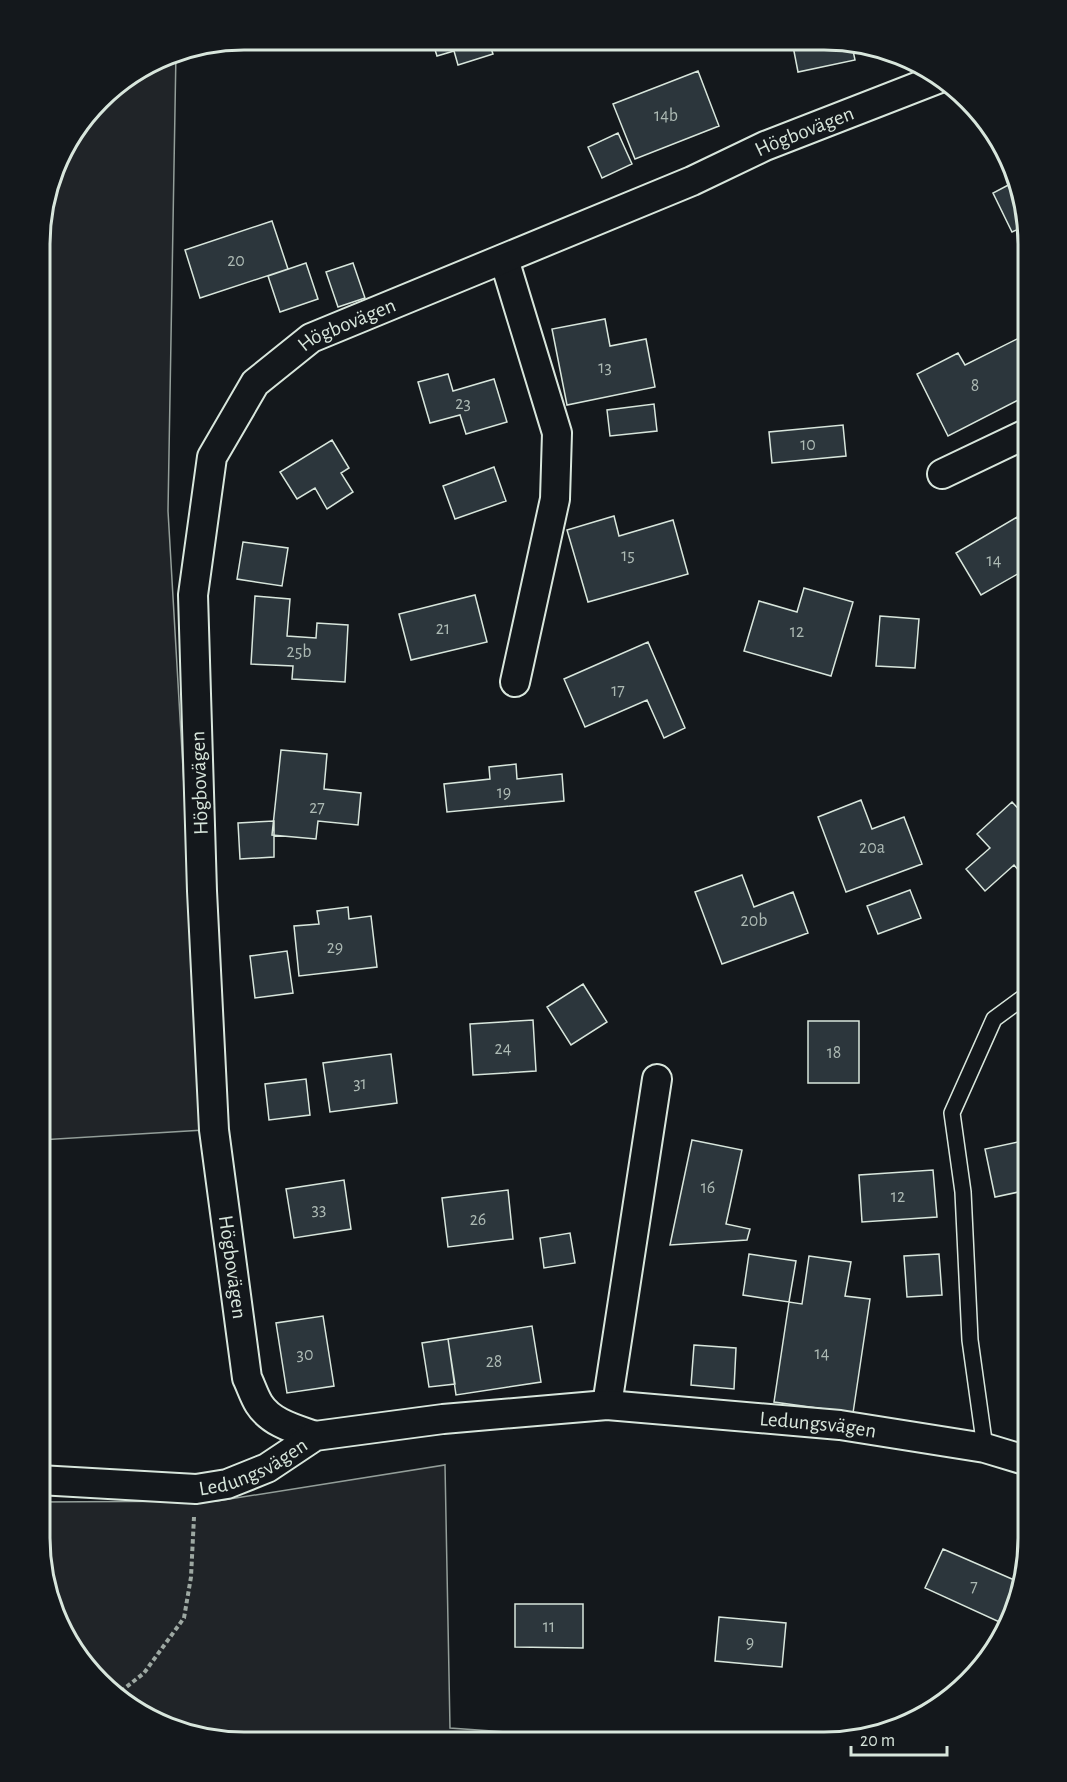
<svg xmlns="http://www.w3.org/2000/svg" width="1067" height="1782" font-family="'Alegreya Sans',sans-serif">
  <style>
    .green { fill: #202428; stroke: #939e99; stroke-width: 1.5 }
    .building { fill: #2c363c; stroke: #d8e6dc; stroke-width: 1.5 }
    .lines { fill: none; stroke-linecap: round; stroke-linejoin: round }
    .lane-casing { stroke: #d8e6dc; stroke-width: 18 }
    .street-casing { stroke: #d8e6dc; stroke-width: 32 }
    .path { stroke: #9da8a2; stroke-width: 4; stroke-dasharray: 4.5 3; stroke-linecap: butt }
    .lane { stroke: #14181c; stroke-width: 15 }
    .street { stroke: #14181c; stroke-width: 28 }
    .labels { text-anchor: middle; stroke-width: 4.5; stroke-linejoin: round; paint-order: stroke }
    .number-label { font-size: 18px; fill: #adbab4 }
    .street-label { font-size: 21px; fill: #d8e6dc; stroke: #14181c }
    .rim { fill: none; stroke: #d8e6dc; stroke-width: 3 }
  </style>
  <rect width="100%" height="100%" fill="#14181c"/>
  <path class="green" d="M176,52l-8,459 36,619 -164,10 1,-923 19,-64 48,-63 57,-36z
    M445,1465l5,263 217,15 -450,-2 -98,-40 -65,-84 -15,-78v-37l178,-1z"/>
  <path class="building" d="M432,40h56l5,14 -35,11 -4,-14 -17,5z
    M792,41h59l4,19 -57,12z
    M698,71l21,55 -84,33 -22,-55z
    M618,133l14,31 -30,14 -14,-31z
    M1016,181l9,45 -13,6 -19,-39z
    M272,221l16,48 -88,29 -15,-48z
    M306,263l12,36 -38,13 -12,-36z
    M353,263l12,35 -27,9 -12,-35z
    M605,319l5,27 36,-7 9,48 -88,18 -15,-76z
    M1021,337l7,14v44l-80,41 -31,-62 41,-21 7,12z
    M448,374l5,17 41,-12 13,43 -41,12 -6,-19 -30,8 -12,-41z
    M654,404l3,27 -47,5 -3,-26z
    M843,425l3,31 -74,7 -3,-31z
    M332,440l17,28 -8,5 12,19 -26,17 -12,-21 -18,11 -17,-27z
    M494,467l12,34 -51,18 -12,-33z
    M614,516l5,20 54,-16 15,54 -100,28 -21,-72z
    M1017,517l11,19v32l-47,27 -25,-42z
    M243,542l45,6 -6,38 -45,-7z
    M804,588l49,14 -22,74 -87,-25 15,-50 38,11z
    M475,595l12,47 -76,18 -12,-46z
    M255,596l35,3 -3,37 29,2 1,-15 31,2 -3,57 -53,-3 1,-13 -42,-2z
    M880,616l39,3 -4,49 -39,-2z
    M648,642l37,86 -21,10 -17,-38 -62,27 -21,-48z
    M281,750l46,4 -3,35 37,4 -3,32 -40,-4 -2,18 -44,-4z
    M516,764l1,15 45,-5 2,27 -117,11 -3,-28 46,-5 -1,-12z
    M861,800l11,29 32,-12 18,47 -76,28 -28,-75z
    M1012,802l16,17v62l-14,-16 -29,26 -19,-22 24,-21 -13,-14z
    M274,821v36l-34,2 -2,-36z
    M742,875l12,32 39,-15 15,41 -86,31 -27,-72z
    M910,890l11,28 -43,16 -11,-28z
    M348,907l1,12 22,-3 6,51 -78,9 -5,-50 25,-2 -2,-13z
    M287,951l6,42 -38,5 -5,-42z
    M583,984l24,38 -36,23 -24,-38z
    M533,1020l3,51 -63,4 -3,-51z
    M808,1021h51v62h-51z
    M391,1054l6,49 -67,9 -7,-49z
    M306,1079l4,36 -41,5 -4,-36z
    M692,1140l50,10 -16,74 24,5 -3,11 -77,5z
    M1028,1140v50l-33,7 -10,-48z
    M933,1170l4,47 -75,5 -3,-47z
    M344,1180l7,49 -57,9 -8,-49z
    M508,1190l5,49 -65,8 -6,-49z
    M570,1233l5,30 -31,5 -4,-30z
    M749,1254l47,7 -7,41 -46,-7z
    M939,1254l3,41 -35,2 -3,-41z
    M809,1256l42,6 -6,34 25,3 -17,114 -79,-11 15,-100 13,2z
    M323,1316l11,70 -47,7 -11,-70z
    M532,1326l9,56 -85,13 -8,-56z
    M448,1339l7,45 -26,3 -7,-44z
    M694,1345l42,3 -2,41 -43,-4z
    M943,1549l78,34 -2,14 -13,28 -81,-37z
    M515,1604h68v44l-68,-1z
    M719,1617l67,6 -4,44 -67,-6z"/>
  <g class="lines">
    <defs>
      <path id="lane" d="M985,1448l-15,-108 -7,-148 -11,-79 42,-94 34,-25"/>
      <g id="street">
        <path d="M504,259l53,174 -2,66 -40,183"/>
        <path d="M942,474l86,-41"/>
        <path d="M607,1405l50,-326"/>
        <path id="s1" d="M315,1436c-20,-7 -44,-13 -56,-32 -5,-8 -8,-18 -12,-26l-33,-248 -12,-239 -9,-296 19,-138 43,-74 56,-45 381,-157 73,-35 175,-68"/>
        <path id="s2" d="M39,1480l157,9 31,-5 40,-16 48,-32 128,-17 164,-14 233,20 145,23 43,13"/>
      </g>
    </defs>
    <use href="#lane" class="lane-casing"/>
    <use href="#street" class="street-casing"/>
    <path class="path" d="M115,1696l29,-23 40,-55 7,-41 3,-60"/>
    <use href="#lane" class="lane"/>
    <use href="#street" class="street"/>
  </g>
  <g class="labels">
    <g class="number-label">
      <text x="666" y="121">14b</text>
      <text x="236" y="266">20</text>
      <text x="605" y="373">13</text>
      <text x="975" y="391">8</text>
      <text x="463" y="409">23</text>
      <text x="808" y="450">10</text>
      <text x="628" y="561">15</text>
      <text x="994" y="566">14</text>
      <text x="443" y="634">21</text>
      <text x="797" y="637">12</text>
      <text x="299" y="657">25b</text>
      <text x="618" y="696">17</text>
      <text x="504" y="798">19</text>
      <text x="317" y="813">27</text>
      <text x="872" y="853">20a</text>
      <text x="754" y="926">20b</text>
      <text x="335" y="953">29</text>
      <text x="503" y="1054">24</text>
      <text x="834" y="1058">18</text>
      <text x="360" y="1089">31</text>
      <text x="708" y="1193">16</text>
      <text x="898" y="1202">12</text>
      <text x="319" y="1215">33</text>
      <text x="478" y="1225">26</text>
      <text x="822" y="1359">14</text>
      <text x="305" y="1360">30</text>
      <text x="494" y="1367">28</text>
      <text x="974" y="1592">7</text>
      <text x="549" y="1632">11</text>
      <text x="750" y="1648">9</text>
    </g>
    <g class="street-label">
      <text dy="7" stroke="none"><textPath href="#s1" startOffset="1712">Högbovägen</textPath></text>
      <text dy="7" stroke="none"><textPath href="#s1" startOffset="1215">Högbovägen</textPath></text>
      <text transform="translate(199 783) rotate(-92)" y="7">Högbovägen</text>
      <text transform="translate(233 1267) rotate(82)" y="7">Högbovägen</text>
      <text dy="7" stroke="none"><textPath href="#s2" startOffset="795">Ledungsvägen</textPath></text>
      <text dy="7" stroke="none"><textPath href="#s2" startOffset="219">Ledungsvägen</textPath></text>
    </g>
  </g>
  <path d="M0 0H1067V1782H0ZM244 50H824A194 194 0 0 1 1018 244V1538A194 194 0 0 1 824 1732H244A194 194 0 0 1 50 1538V244A194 194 0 0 1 244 50Z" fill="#14181c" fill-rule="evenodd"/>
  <path class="rim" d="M244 50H824A194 194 0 0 1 1018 244V1538A194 194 0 0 1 824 1732H244A194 194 0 0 1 50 1538V244A194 194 0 0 1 244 50Z"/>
  <path d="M851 1746v9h96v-9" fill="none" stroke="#d8e6dc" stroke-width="3"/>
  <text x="860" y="1746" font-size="18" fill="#d8e6dc" stroke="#14181c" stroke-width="4.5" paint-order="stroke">20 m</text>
</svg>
